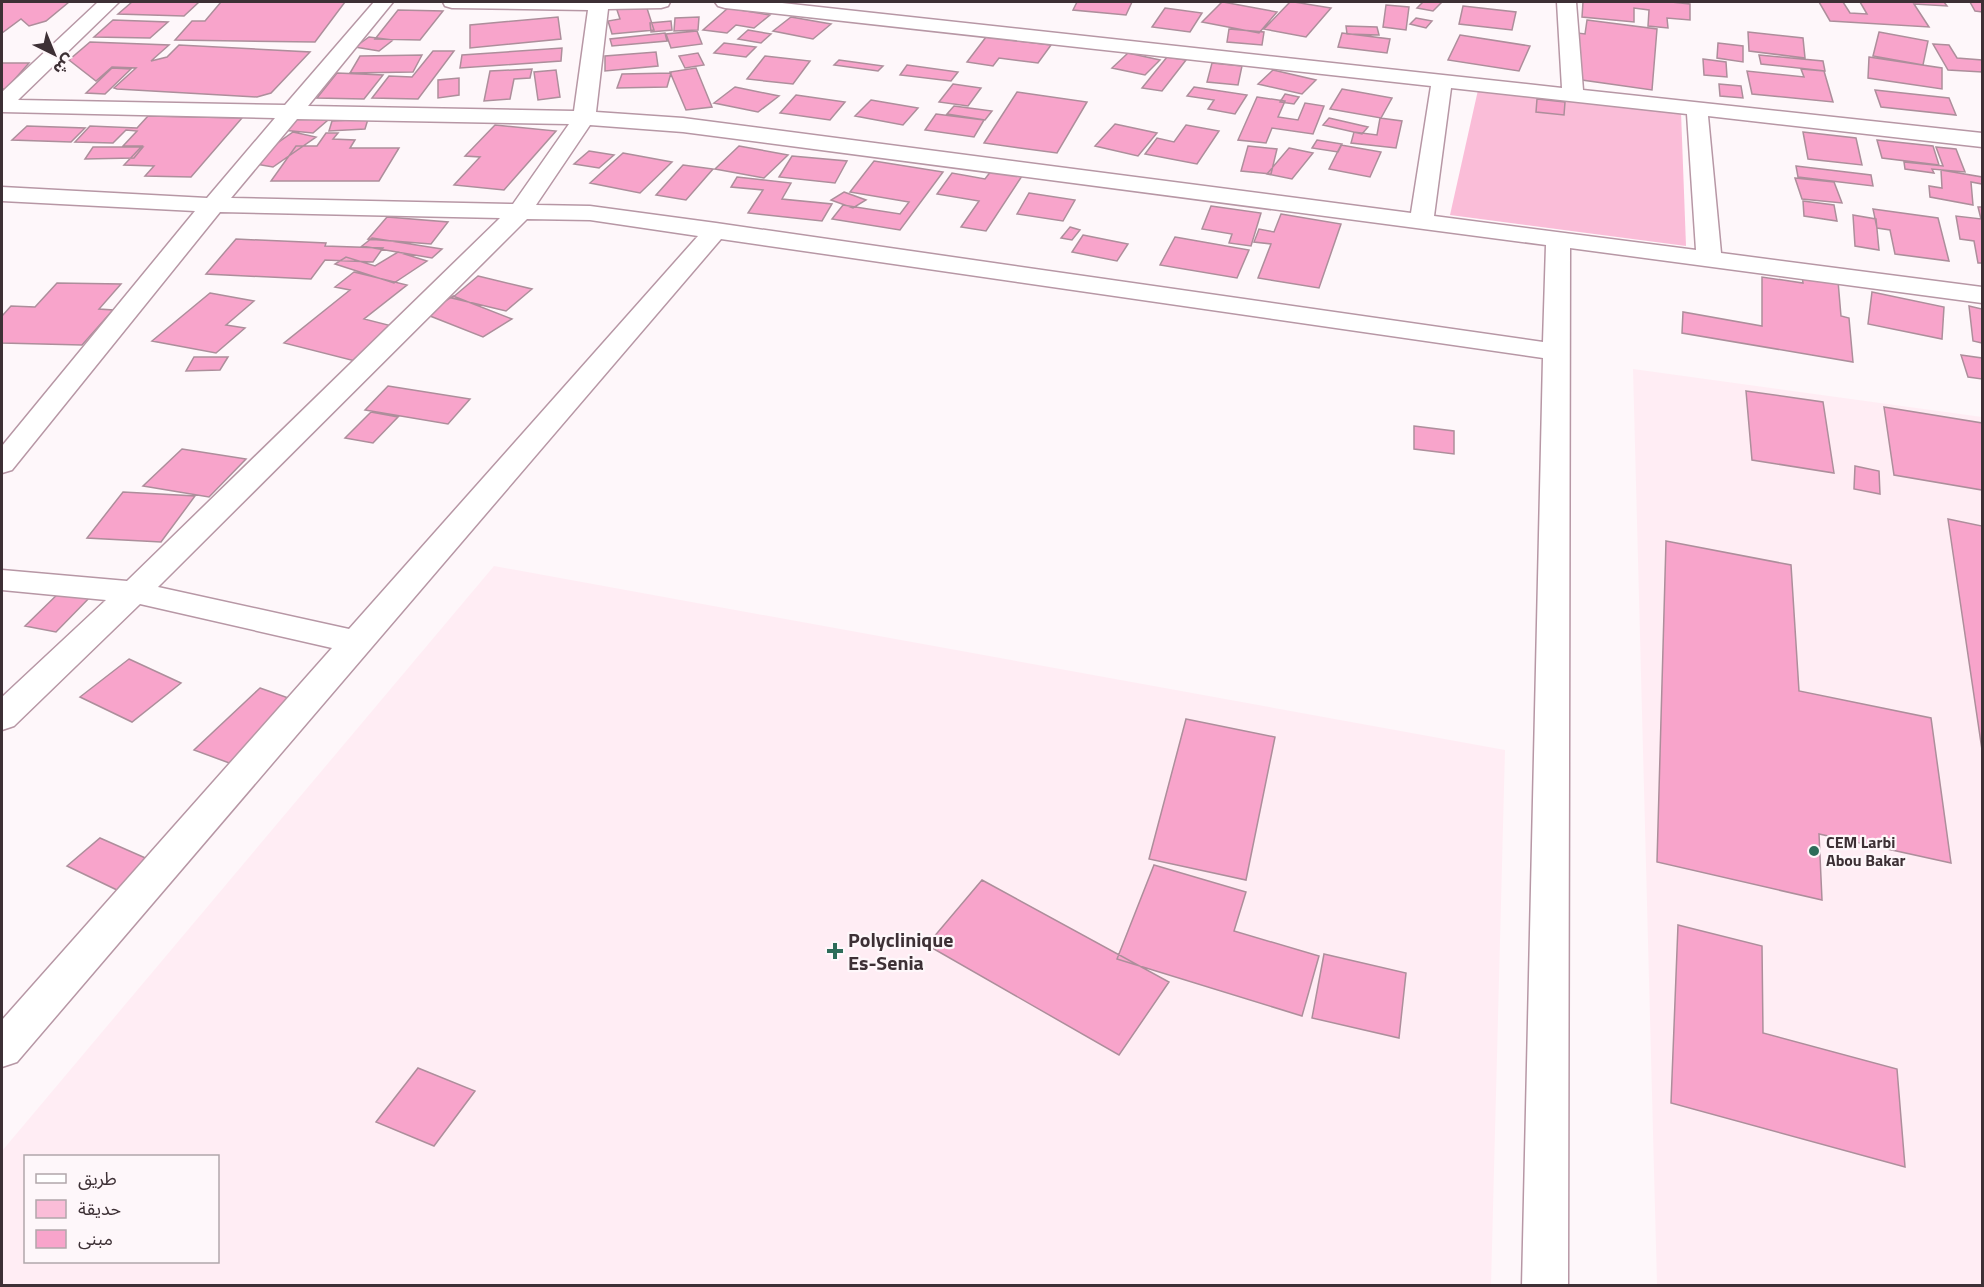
<svg xmlns="http://www.w3.org/2000/svg" width="1984" height="1287" font-family="'Titillium Web','Noto Sans Arabic',sans-serif">
  <style>
    .built { fill: #ffedf4; fill-rule: evenodd }
    .green { fill: #fabdd8 }
    .building { fill: #f8a4cb; stroke: #ad8e9b; stroke-width: 1.5 }
    .lines { fill: none; stroke-linecap: round; stroke-linejoin: round }
    .minor-casing { stroke: #b797a5; stroke-width: 3 }
    .minor { fill: #fff; fill-rule: evenodd }
    .poi-dot { fill: #2d6c59; stroke: #fef7fa; stroke-width: 2 }
    .labels { text-anchor: middle; stroke-width: 4.5; stroke-linejoin: round; paint-order: stroke }
    .poi-label { font-size: 16px; font-weight: bold; fill: #3d3035; stroke: #fef7fa; text-anchor: start }
    .near-poi-label { font-size: 20px; font-weight: bold; fill: #3d3035; stroke: #fef7fa; text-anchor: start }
  </style>
  <rect width="100%" height="100%" fill="#fef7fa"/>
  <path class="built" d="M1633,369l349,48v868h-325z
    M494,566l1011,184 -14,535 -1489,1v-135zM26,1156h192v106h-192z"/>
  <path class="green" d="M1478,90l203,22 5,134 -236,-31z"/>
  <path class="building" d="M2,2h67l-23,19 -17,5 -8,-7 -19,14z
    M132,2h67l-15,14 -66,-2z
    M221,2h124l-30,40 -140,-2 17,-19h13z
    M645,2l9,28 -42,4 -4,-13 12,-2 -5,-15z
    M1077,2h55l-6,13 -53,-5z
    M1222,2h1l54,10 -18,21 -57,-11z
    M1290,2h4l37,6 -25,29 -42,-8z
    M1423,2h19l-9,9 -16,-3z
    M1583,2h88l19,2v16l-23,-2 1,10 -20,-2 1,-16 -15,-2v14l-52,-5z
    M1819,2h24l7,11 17,1 -7,-12h84l3,4 -33,-2 15,23 -99,-6z
    M1970,2h12v10l-7,-1z
    M1386,5l23,2 -3,23 -23,-3z
    M1463,6l53,6 -4,18 -53,-6z
    M728,8l42,7 -16,13 -18,-3 -9,8 -24,-3z
    M1165,8l37,5 -12,19 -38,-5z
    M398,10l45,1 -23,29 -45,-1z
    M558,17l3,22 -91,9v-23z
    M699,17l-1,13 -24,1 1,-13z
    M791,17l40,7 -18,15 -40,-8z
    M1416,18l16,3 -6,7 -16,-4z
    M113,20l55,2 -18,16 -56,-1z
    M1587,20l70,9 -5,61 -91,-13 9,-45 15,2z
    M671,21l1,9 -21,2 -1,-9z
    M1346,26l31,1 2,8 -32,-1z
    M1229,29l35,3 -2,13 -35,-3z
    M748,30l23,4 -10,9 -23,-4z
    M697,31l5,13 -31,4 -5,-14z
    M1748,32l55,6 2,20 -56,-7z
    M1879,32l49,9 -5,24 -50,-9z
    M665,33l2,8 -55,5 -2,-7z
    M1342,33l48,6 -3,14 -49,-6z
    M1460,35l70,11 -11,25 -71,-11z
    M369,37l24,3 -14,11 -24,-4z
    M986,37l65,8 -13,18 -39,-5 -6,8 -26,-4z
    M90,42l79,3 -18,16 16,-4 12,-12 131,7 -39,41 -14,4 -140,-8 -3,-1 22,-20 -24,-1 -16,14 -27,-21z
    M724,43l32,4 -10,10 -32,-4z
    M1718,43l25,3v16l-26,-4z
    M1933,44l16,1 8,13 25,2v12l-34,-2z
    M562,48l-1,13 -101,7 2,-13z
    M433,51h21l-36,48 -46,-1 17,-22 23,1z
    M656,52l2,14 -53,5v-15z
    M698,53l6,12 -19,3 -6,-12z
    M1128,53l32,7 -15,15 -33,-7z
    M422,55l-9,17 -63,1 10,-17z
    M1759,55l64,6 2,10 -64,-7z
    M765,56l45,5 -17,23 -46,-5z
    M1167,57l19,3 -24,31 -20,-3z
    M1869,57l73,11v21l-74,-11z
    M1703,59l23,3 1,15 -23,-2z
    M839,60l44,6 -5,5 -44,-6z
    M2,63h27l-23,26h-4z
    M1212,63l30,3 -4,19 -31,-3z
    M907,65l51,7 -7,9 -51,-6z
    M112,68l19,1 -26,25 -19,-1z
    M696,68l16,39 -26,3 -16,-38z
    M532,69l-2,9 -16,1 -4,20 -26,2 6,-30z
    M1801,69l23,2 9,31 -81,-8 -5,-23 57,6z
    M556,70l4,27 -22,3 -4,-28z
    M1273,70l43,10 -14,14 -44,-10z
    M337,73l46,2 -19,24 -47,-1z
    M671,73l-4,14 -50,1 5,-14z
    M459,78v17l-21,3v-18z
    M953,84l28,4 -13,18 -29,-4z
    M1719,84l22,2 2,12 -23,-2z
    M735,87l44,9 -21,16 -44,-9z
    M1194,87l53,8 -12,19 -27,-5 6,-9 -27,-4z
    M1342,89l50,9 -11,20 -51,-9z
    M1875,90l74,8 7,17 -75,-8z
    M1017,92l70,10 -30,51 -73,-10z
    M1285,94l14,3 -5,7 -14,-2z
    M796,95l49,7 -15,18 -50,-7z
    M1257,97l28,4 -7,16 20,3 7,-17 19,3 -11,28 -41,-6 -6,15 -28,-3z
    M1537,99l28,3 -1,13 -28,-3z
    M871,100l47,8 -15,17 -48,-9z
    M954,106l38,5 -7,9 -38,-6z
    M936,114l48,6 -10,17 -49,-7z
    M148,116l94,2 -51,59 -46,-1 9,-10 -30,-1 18,-19h-19l14,-15 -11,-1 -13,13 -38,-1 15,-16 47,2z
    M297,116l31,4 -15,13 -32,-3z
    M1329,118l39,9 -6,7 -39,-9z
    M1380,118l22,3 -6,27 -45,-5 3,-11 23,3z
    M368,119l-3,10 -36,2 3,-10z
    M1115,124l42,9 -19,23 -43,-10z
    M495,125l61,6 -52,59 -50,-5 26,-28 -15,-1z
    M1186,125l33,6 -22,33 -52,-10 12,-16 17,4z
    M27,126l58,2 -14,14 -59,-2z
    M293,132l23,5 -43,30 -24,-4z
    M1803,132l53,6 6,27 -54,-6z
    M326,133h12l-5,6 22,1 -5,8h49l-20,33h-108l25,-35h21z
    M1317,140l25,4 -4,8 -26,-4z
    M1877,140l56,6 6,19 -57,-7z
    M1341,145l40,7 -11,25 -41,-8z
    M739,146l49,9 -24,23 -49,-9z
    M1248,146l29,3 -6,25 -30,-3z
    M93,147h50l-9,11 -49,1z
    M1936,147l20,2 9,23 -33,-3 2,4 -29,-4 -1,-7 39,4z
    M1289,148l24,5 -21,26 -25,-5z
    M589,151l25,4 -15,13 -25,-4z
    M623,153l49,9 -32,31 -50,-10z
    M792,156l55,5 -12,22 -56,-6z
    M874,161l69,11 -43,58 -68,-11 11,-14 57,9 9,-12 -59,-10z
    M683,165l30,4 -27,31 -30,-5z
    M1796,166l75,9 2,11 -75,-9z
    M1941,170l41,7v7l-11,-2 2,23 -43,-8 -1,-11 13,2z
    M991,171l31,5 -36,55 -25,-4 18,-26 -42,-7 15,-21 33,6z
    M737,177l54,6 -9,16 50,5 -10,17 -74,-8 15,-23 -32,-3z
    M1795,178l39,4 8,21 -40,-4z
    M844,192l22,8 -13,8 -22,-8z
    M1029,193l46,7 -12,21 -46,-7z
    M1803,201l31,4 3,16 -33,-5z
    M1211,206l50,7 -10,33 -22,-3 3,-9 -30,-5z
    M1978,207h4v56h-4l-4,-22 -14,-2 -4,-23 25,3z
    M1873,209l65,9 11,43 -54,-7 -5,-24 -13,-2z
    M1281,214l60,10 -22,64 -61,-10 13,-34 -17,-2 5,-13 15,3z
    M1853,215l23,4 3,31 -24,-4z
    M387,217l61,5 -17,22 -63,-5z
    M1070,227l10,3 -8,10 -11,-2z
    M1083,235l45,9 -11,17 -45,-9z
    M1175,237l74,13 -12,28 -77,-13z
    M372,238l70,11 -10,9 -70,-12z
    M236,239l90,4 -1,3 58,2 -10,14 -48,-2 -14,19 -105,-5z
    M398,252l29,9 -33,22 -59,-19 11,-7 29,9z
    M354,272l53,13 -43,34 32,8 -41,34 -71,-18 66,-53 -15,-3z
    M1802,275l36,6 3,35 8,2 4,44 -171,-29 1,-21 79,14v-49l41,6z
    M478,276l54,13 -26,22 -54,-13z
    M57,283l64,1 -22,25 14,1 -31,35 -80,-2v-27l9,-10 24,1z
    M1872,292l72,15 -2,32 -74,-15z
    M210,293l44,8 -28,24 19,3 -29,25 -64,-12z
    M453,296l59,23 -29,18 -58,-23z
    M1969,306l13,3v34l-9,-2z
    M1961,355l21,3v21l-14,-2z
    M194,357h34l-8,13 -34,1z
    M388,386l82,13 -22,25 -83,-14z
    M1746,391l77,11 11,71 -82,-13z
    M1884,407l98,16v67l-88,-15z
    M371,412l27,5 -25,26 -28,-5z
    M1414,426l40,5v23l-40,-5z
    M182,449l64,10 -37,38 -66,-11z
    M1855,466l24,5 1,23 -26,-5z
    M123,492l72,4 -34,46 -74,-4z
    M1948,519l34,7v224z
    M1666,541l125,24 8,126 132,27 20,145 -132,-29 3,66 -165,-38z
    M66,586l30,5 -40,41 -31,-6z
    M129,659l52,24 -49,39 -52,-25z
    M260,688l37,13 -65,63 -38,-14z
    M1186,719l89,18 -29,143 -97,-21z
    M100,838l50,22 -33,30 -50,-24z
    M1154,865l92,27 -12,39 85,25 -17,60 -185,-57z
    M982,880l187,102 -50,73 -192,-110z
    M1678,925l84,21 1,87 134,36 8,98 -234,-64z
    M1324,954l82,19 -7,65 -87,-20z
    M418,1068l57,23 -41,55 -58,-24z"/>
  <g class="lines">
    <defs>
      <path id="minor" d="M98,2h21l-101,98 267,5 89,-103h19l-85,104 266,5 14,-101 -136,-2 -7,-2 -2,-4h227l-2,4 -7,2 -53,1 -12,103 87,6 728,95 20,-127 -706,-78 -7,-2 -3,-4h58l789,86 -5,-86h19l7,88 399,43v14l-274,-31 13,137 261,34v16l-412,-55 -2,1038h-46l21,-928 -822,-119 -704,823 -15,5v-47l330,-372 -192,-44 -126,122 -12,4v-33l104,-97 -104,-10v-20l125,11 373,-363 -280,-6 -208,258 -10,3v-27l193,-235 -193,-10v-14l205,11 68,-80 -273,-6v-20zM1451,88l236,26 9,136 -262,-34zM297,119l272,5 -56,80 -282,-6zM590,125l93,7 863,113 -3,97 -827,-119 -126,-17 -54,-1zM527,219l63,1 108,16 -349,393 -191,-42z"/>
    </defs>
    <use href="#minor" class="minor-casing"/>
    <use href="#minor" class="minor"/>
  </g>
  <g class="poi-dot">
    <circle cx="1814" cy="851" r="6"/>
    <path d="M832 942h6v6h6v6h-6v6h-6v-6h-6v-6h6z"/>
  </g>
  <g class="labels">
    <g class="poi-label">
      <text x="1826" y="848">CEM Larbi<tspan x="1826" dy="18">Abou Bakar</tspan></text>
    </g>
    <g class="near-poi-label">
      <text x="848" y="947">Polyclinique<tspan x="848" dy="23">Es-Senia</tspan></text>
    </g>
  </g>
  <rect width="1984" height="1287" fill="none" stroke="#3d3035" stroke-width="6"/>
  <rect x="24" y="1155" width="195" height="108" fill="#fef7fa" stroke="#b1a7ab" stroke-width="1.5"/>
  <rect x="36" y="1174" width="30" height="9" fill="#ffffff" stroke="#b1a7ab" stroke-width="1.5"/>
  <text x="78" y="1185" font-size="18" fill="#3d3035">طريق</text>
  <rect x="36" y="1200" width="30" height="18" fill="#fabdd8" stroke="#b1a7ab" stroke-width="1.5"/>
  <text x="78" y="1215" font-size="18" fill="#3d3035">حديقة</text>
  <rect x="36" y="1230" width="30" height="18" fill="#f8a4cb" stroke="#b1a7ab" stroke-width="1.5"/>
  <text x="78" y="1245" font-size="18" fill="#3d3035">مبنى</text>
  <g transform="translate(54 54) rotate(137)" stroke="#fef7fa" stroke-width="4.5" paint-order="stroke">
  <path d="M0-4.5L10 22L0 15L-10 22Z" fill="#3d3035"/>
  <text y="-9" font-size="16" font-weight="bold" text-anchor="middle" fill="#3d3035">ش</text>
  </g>
</svg>
